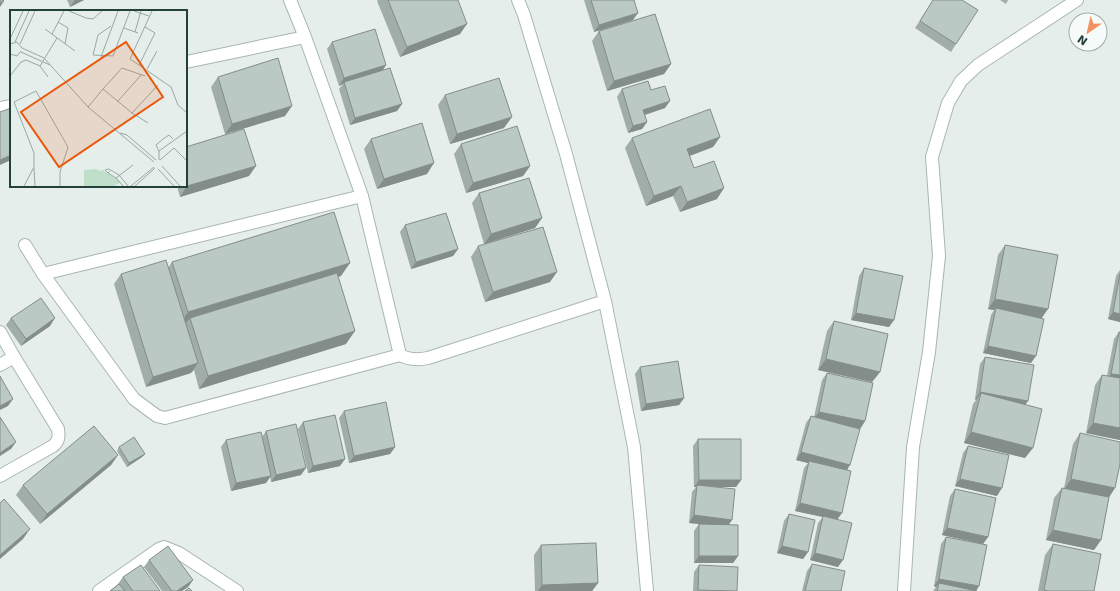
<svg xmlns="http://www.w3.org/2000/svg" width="1120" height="591" font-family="'DejaVu Sans',sans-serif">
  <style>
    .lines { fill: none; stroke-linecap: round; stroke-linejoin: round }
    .minor-casing { stroke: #a8b6b3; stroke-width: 14 }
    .minor { stroke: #fff; stroke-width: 12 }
    .wall { fill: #a1ada9 }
    .shaded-wall { fill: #838d8a }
    .building { fill: #bbc9c5; stroke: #838d8a }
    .inset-road { fill: none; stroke: #98a8a5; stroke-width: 1 }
    .view { fill: #e8590c; fill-opacity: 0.15; stroke: #e8590c; stroke-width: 2 }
    .inset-edge { fill: none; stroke: #24403b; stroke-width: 2 }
  </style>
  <rect width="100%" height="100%" fill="#e6eeeb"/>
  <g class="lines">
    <defs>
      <path id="minor" d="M290,0l15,37
        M518,0l6,15 42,139 39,147 29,146 13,144
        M186,62l119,-25 57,159 38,159c9,5 18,5 28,3l177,-57
        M0,108l11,-2
        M25,245l18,29 91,125 23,17 8,2 235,-63
        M43,274l319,-78
        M0,332l14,25
        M0,365l14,-8 44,72c1,8 1,12 -5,17l-53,30
        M99,591l60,-42 5,-2 15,6 58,38
        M904,591l9,-144 16,-95 10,-96 -7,-99 16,-54 13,-22 17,-16 99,-65"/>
    </defs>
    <use href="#minor" class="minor-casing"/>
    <use href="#minor" class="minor"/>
  </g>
  <path class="wall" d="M67,0h17l-14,7z
    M378,0h80l2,34 -60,23 -23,-56z
    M584,0h50l-1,20 -39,12z
    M933,0h29l-6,44 -5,8 -36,-24z
    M1000,0h8l-2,4z
    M599,31l72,33 -7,10 -57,17 -15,-50z
    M332,42l54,23 -4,6 20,33 -5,7 -47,14 -11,-36 4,-5 -4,2 -12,-37z
    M218,77l67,39 -60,18 -14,-47z
    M622,89l29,1 14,18 -20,7 2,7 -5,7 -14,4 -11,-36z
    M445,95l59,33 -54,16 -12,-39z
    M720,137l-7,10 -24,9 5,12 23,31 -37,13 -7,-16 -27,10 -21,-58 7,-10z
    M371,139l56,35 -50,15 -13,-40z
    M461,144l69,22 -7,10 -57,17 -12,-39z
    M186,147l63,29 -69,21 -3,-11h9z
    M479,193l63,25 -7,10 -51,16 -12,-41z
    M405,225l53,24 -5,7 -42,13 -11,-37z
    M1005,245l37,73 -11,45 -48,-10 8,-38 3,-5 -6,-1 10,-54z
    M478,246l72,36 -65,20 -14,-45z
    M172,262l169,14 -3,1 8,67 -147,45 -5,-19 -3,3 -45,14 -32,-103 7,-10 47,-6z
    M864,268l30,52 -5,7 -38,-7 8,-44z
    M1120,270v52l-12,-3 8,-43z
    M11,318l39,8 -29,20 -15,-21z
    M834,321l46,51 -8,10 -54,-12 9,-39z
    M1119,332l1,108 -34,-7 9,-48 7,-10 5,1 7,-37z
    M985,357l40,48v53l-61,-15 9,-39 3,-4 -1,-1 5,-35z
    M640,367l44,31 -5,7 -38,6 -6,-37z
    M827,373l38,48 -5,8 -4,-1 -19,91 1,48 -28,-7 8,-37 5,-6 -28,-6 9,-43 4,-5 -12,-3 10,-37 5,-7 3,1 8,-37z
    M344,411l51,36 -5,7 -41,9 -10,-45z
    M303,422l37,44 -32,7 -10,-44z
    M266,431l35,44 -30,7 -1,-6 -4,7 -35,8 -10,-44 5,-7 36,-3z
    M1080,433l29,65 -8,42 -7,10 -48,-10 8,-42 8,-10h2l9,-44z
    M698,439l43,41 -5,7h-18l14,33 -3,4 9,32 -5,7h-39v-32l5,-7h2l-12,-1 3,-31 4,-5h-2l-1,-41z
    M968,446l29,50 -42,-10 8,-33z
    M119,447l26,7 -3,3 -15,10 -10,-16z
    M118,455l-7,10 -71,59 -24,-29 7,-10z
    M955,489l33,48 -5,7 -41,-9 8,-39z
    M789,514l19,38 -5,7 -26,-6 7,-32z
    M946,537l30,54h1h-44l3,-4 -2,-1 7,-42z
    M1053,544l41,47h-56l7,-36z
    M541,545l57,38 -6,8h-57l-1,-36z
    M149,560l44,20 -5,7 -6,4h-20l-18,-24z
    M812,564l29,27h-39l5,-20z
    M699,565l38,26h-44l1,-19z
    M123,577l37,14h-50l8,-7z"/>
  <path class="shaded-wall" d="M75,0h9l-14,7z
    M4,1l-4,6v-4z
    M638,13l-5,7 -39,12 5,-7z
    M467,24l-7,10 -60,23 7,-10z
    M671,64l-7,10 -57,17 7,-10z
    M386,65l-5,8 -37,9 -1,2 -4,2 5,-8z
    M670,101l-5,7 -27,9 5,-7z
    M402,104l-5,7 -47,14 5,-7z
    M292,106l-7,10 -60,18 7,-10z
    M512,117l-8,11 -54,16 7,-10z
    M647,122l-5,7 -14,4 5,-7z
    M720,137l-7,10 -34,13 8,-11z
    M11,155v5l-11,5v-5z
    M434,163l-7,11 -50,15 7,-10z
    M256,166l-7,10 -69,21 7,-11z
    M530,166l-7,10 -57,17 7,-10z
    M681,186l-8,10 -27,10 8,-10z
    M724,188l-7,11 -37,13 7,-10z
    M542,218l-7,10 -51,16 7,-10z
    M458,249l-5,7 -42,13 5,-7z
    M350,263l-9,13 -150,45 -1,-3 -4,5 -7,2 9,-13z
    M557,272l-7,10 -65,20 8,-10z
    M995,299l53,10 -7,10 -45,-11 -2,2 -6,-1z
    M1113,312l7,2v8l-12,-3z
    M856,313l38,7 -5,7 -38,-7z
    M55,318l-5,8 -29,20 5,-7z
    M355,331l-9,13 -147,45 9,-13z
    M988,346l48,10 -5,7 -48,-10z
    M826,359l54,13 -8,10 -54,-12z
    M198,363l-7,10 -45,14 7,-10z
    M1111,374l9,1v8l-14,-2z
    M980,392l48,9 -5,7 -42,-15 -5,7 -1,-1z
    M684,398l-5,7 -38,6 5,-7z
    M13,399l-5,7 -8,4v-4z
    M819,412l46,9 -5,8 -46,-10z
    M1093,423l27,5v12l-34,-7z
    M971,432l62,16 -8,10 -61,-15z
    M16,442l-5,7 -11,7v-3z
    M395,447l-5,7 -41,9 5,-7z
    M801,452l49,13 -5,8 -36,-12 -1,2 -12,-3z
    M145,454l-3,3 -15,10 2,-4z
    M118,455l-7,10 -71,59 7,-10z
    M345,459l-5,7 -32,7 5,-7z
    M306,468l-5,7 -30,7 5,-7z
    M271,476l-5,7 -35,8 5,-8z
    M960,479l42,9 -5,8 -42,-10z
    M1071,479l44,9 -7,11 -44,-9z
    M699,480h42l-5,7h-39v-2l-1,2h-2z
    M800,503l42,10 -5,7 -42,-9z
    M694,515l38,5 -5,7 -38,-4z
    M947,528l41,9 -5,7 -41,-9z
    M30,529l-7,10 -23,20v-4z
    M1053,530l48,10 -7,10 -48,-10z
    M782,546l26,6 -5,7 -26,-6z
    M815,553l28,7 -5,7 -28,-7z
    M699,556h39l-5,7h-39z
    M939,579l40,7 -3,5 -37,-8 -3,4 -2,-1z
    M193,580l-5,7 -6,4h-5z
    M598,583l-6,8h-54l4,-6z"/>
  <path class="building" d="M0,0h3l1,1 -4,2z
    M388,0h70l9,24 -60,23z
    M591,0h43l4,13 -39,12z
    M933,0h29l16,10 -22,34 -36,-23z
    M655,14l16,50 -57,17 -15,-50z
    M375,29l11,36 -42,13 -12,-36z
    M278,58l14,48 -60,18 -14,-47z
    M390,68l12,36 -47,14 -11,-36z
    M499,78l13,39 -55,17 -12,-39z
    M648,81l3,9 14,-4 5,15 -27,9 4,12 -14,4 -11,-37z
    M11,108v47l-11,5v-48z
    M710,109l10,28 -33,12 7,19 20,-7 10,27 -37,14 -6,-16 -27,10 -22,-58z
    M422,123l12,40 -50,16 -13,-40z
    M517,126l13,40 -57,17 -12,-39z
    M244,129l12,37 -69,20 -1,-3v-36z
    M529,178l13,40 -51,16 -12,-41z
    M334,212l16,51 -162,49 -16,-50z
    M446,213l12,36 -42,13 -11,-37z
    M543,227l14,45 -64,20 -15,-46z
    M1005,245l53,10 -10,54 -53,-10z
    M166,260l32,103 -45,14 -32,-103z
    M864,268l39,8 -9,44 -38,-7z
    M337,273l18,58 -147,45 -18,-58z
    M1120,274v40l-7,-2z
    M41,298l14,20 -29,21 -15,-21z
    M996,308l48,11 -8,37 -48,-10z
    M834,321l54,13 -8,38 -54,-13z
    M1119,332h1v43l-9,-1z
    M985,357l49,8 -6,36 -48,-9z
    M678,361l6,37 -38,6 -6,-37z
    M827,373l46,10 -8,38 -46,-9z
    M1102,375l18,3v50l-27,-5z
    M0,376l13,23 -13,7z
    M981,393l61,16 -9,39 -62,-16z
    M386,402l9,45 -41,9 -10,-45z
    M335,415l10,44 -32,7 -10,-44z
    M811,416l49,13 -10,36 -49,-13z
    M0,417l16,25 -16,11z
    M296,424l10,44 -30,7 -10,-44z
    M94,426l24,29 -71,59 -24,-29z
    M261,432l10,44 -35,7 -10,-43z
    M1080,433l40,9v22l-5,24 -44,-9z
    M134,437l11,17 -16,9 -10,-16z
    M698,439h43v41h-42z
    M968,446l41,9 -7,33 -42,-9z
    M809,461l42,10 -9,42 -42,-10z
    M697,485l38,4 -3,31 -38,-5z
    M1062,488l47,9 -8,43 -48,-10z
    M955,489l41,9 -8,39 -41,-9z
    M4,499l26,30 -30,26v-52z
    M789,514l26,6 -7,32 -26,-6z
    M823,516l29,7 -9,37 -28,-7z
    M699,524l39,1v31h-39z
    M946,537l41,8 -8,41 -40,-7z
    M596,543l2,40 -56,2 -1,-40z
    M1053,544l48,10 -7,37h-46l-4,-1z
    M168,546l25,34 -16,11h-5l-23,-31z
    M812,564l33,7 -4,20h-36z
    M141,565l19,26h-27l-10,-14z
    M699,565l39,2 -1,24 -39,-1z
    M939,583l38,8h-40z
    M119,584l6,7h-15z
    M189,588l3,3h-7z"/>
  <g transform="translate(10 10)">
    <rect width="177" height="177" fill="#e6eeeb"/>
    <path d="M86,159l4,2 3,-1 18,12 -6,4h-31v-16z" fill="#bfdfcb"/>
    <path class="inset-road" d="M59,1l17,7 7,1 9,-8M124,1l15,5M48,12l10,6 -3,16M101,16l-13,9 -5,20 20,1 17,-45M135,17l10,6 -16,32 -9,-6 22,-48M114,18l14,5M35,19l30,22M125,22l6,-21M42,24l12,-23M0,29l13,-28M5,32l14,-31M0,34l7,-2 5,6 22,10 44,49 66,55M10,34l15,-33M11,42l29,13M0,44l7,2 4,-5M91,47l17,-46M129,55l32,22 7,18 9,8M30,56l17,-28M137,59l10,-18M0,66l11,-14 5,-2 14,6 8,11M93,79l19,-21 23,8M107,92l25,-28M78,97l15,-18 29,24 26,-28M122,103l16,10M110,123l7,2 29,25M149,141l-3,-6 7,-6 6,-4 4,4M149,150v-9l28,-20M150,150l14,-12 13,13M152,156l18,20M24,158l1,18M148,159l16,17M100,161l-2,2 -3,-3 4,-1 10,6 9,11M98,163l8,5 7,8M106,168l17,-13M14,176l10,-19v-14l-20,-51 22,-11 32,56 -8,25v14M121,176l23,-19M125,176l20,-18"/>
    <path class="view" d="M116,32l37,55 -104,70 -38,-55z"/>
    <rect width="177" height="177" class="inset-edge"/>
  </g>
  <g transform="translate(1088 32) rotate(214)"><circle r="19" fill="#f6fbf9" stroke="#a2b0ad"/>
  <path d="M0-3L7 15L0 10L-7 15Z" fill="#f09262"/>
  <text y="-6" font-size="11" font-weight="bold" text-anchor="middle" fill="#24403b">N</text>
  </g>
</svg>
